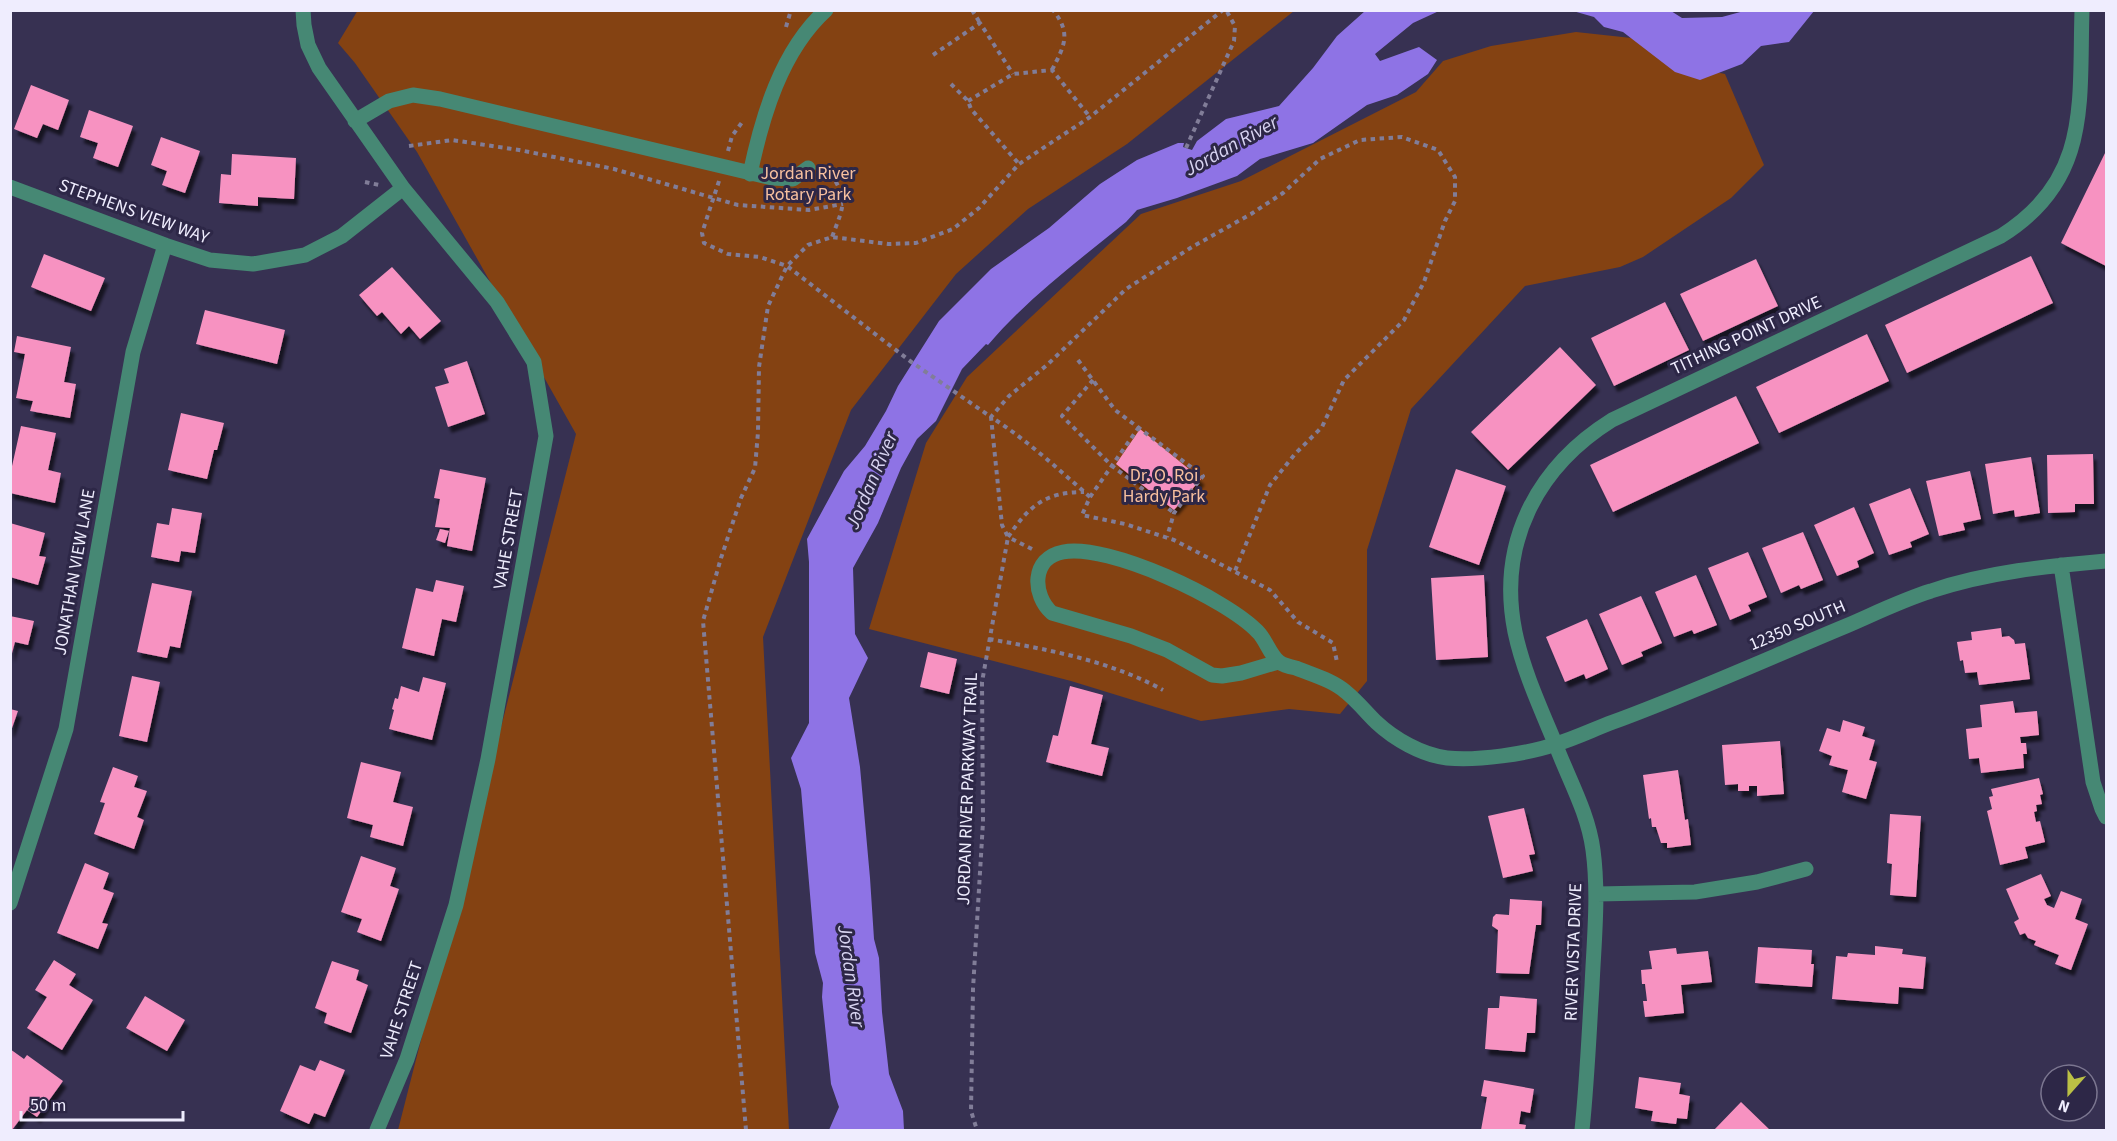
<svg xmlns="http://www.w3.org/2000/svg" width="2117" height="1141" font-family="'Source Sans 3',sans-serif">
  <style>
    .green { fill: #844212 }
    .water { fill: #8e73e5 }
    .building { fill: #f792c1; filter: url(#shadow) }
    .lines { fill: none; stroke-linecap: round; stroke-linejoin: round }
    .path { stroke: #817d98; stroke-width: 4; stroke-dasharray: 4.5 4.5; stroke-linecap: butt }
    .minor { stroke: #468874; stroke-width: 15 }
    .labels { text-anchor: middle; stroke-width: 6; stroke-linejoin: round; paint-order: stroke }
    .park-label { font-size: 18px; fill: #f8c09f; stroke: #2d2747 }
    .street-label { font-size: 18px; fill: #efedfe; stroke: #2d2747 }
    .water-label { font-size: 20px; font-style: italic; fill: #d7d3f0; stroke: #2d2747 }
  </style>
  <defs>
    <filter id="shadow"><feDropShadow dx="3.5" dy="6" stdDeviation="1.5" flood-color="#0009"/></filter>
  </defs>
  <rect width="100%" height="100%" fill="#373152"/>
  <path class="green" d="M358,10l936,1 -167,133 -99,65 -72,65 -105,136 -88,227 26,493h-391l178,-696 -159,-282 -62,-89 -17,-20z
    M1576,32l74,8 26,24 49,10 39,91 -33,33 -88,59 -23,10 -95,19 -114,123 -44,141v131l-27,33 -51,-5 -88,12 -130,-40 -202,-52 57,-186 41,-66 174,-163 100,-33 175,-89 27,-31 48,-15z"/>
  <path class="water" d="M1365,11h74l-26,12 -38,31 5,7 39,-14 18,13 -9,14 -31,21 -30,10 -54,38 -53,16 -23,17 -60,22 -40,12 -11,12c-48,39 -98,76 -138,123l-2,-1 -24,25 -26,52 -19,18 -16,29 -23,55 -25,45 2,66 13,24 -19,40 11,69 10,111 4,61 5,19 3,54 7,62 14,37 1,19h-75l10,-23 -8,-23 -9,-87 1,-14 -8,-30 -14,-164 -10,-31 18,-35v-161l-2,-23 37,-68 21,-25 21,-35 12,-25 41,-65 52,-52 58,-41 51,-44 37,-24 41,-17h6l-1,4 9,3 5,-9 29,-22 53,-13 34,-38 24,-32z
    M1573,11h98l11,7 40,-1 22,-6h70l-25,31 -28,4 -19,18 -42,16 -25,-8 -52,-40 -19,-5 -10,-10z"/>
  <path class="building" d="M31,85l38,15 -11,30 -15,-6 -6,14 -23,-9z
    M89,110l44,16 -15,41 -25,-9 5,-15 -18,-6z
    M161,137l39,14 -15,42 -23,-8 5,-14 -16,-6z
    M2106,151v115l-45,-23z
    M232,154l64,4 -2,41 -36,-2v9l-39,-3 2,-29 10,1z
    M44,254l61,24 -14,33 -60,-24z
    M2031,256l22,47 -146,70 -22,-48z
    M1756,259l22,47 -75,35 -23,-47z
    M392,267l49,54 -21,18 -11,-13 -8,8 -19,-22 -5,4 -18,-21z
    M1665,302l24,48 -75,36 -23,-48z
    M205,310l80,20 -8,34 -81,-20z
    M1867,334l22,47 -110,52 -23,-46z
    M17,336l54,11 -7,35 12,2 -6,34 -40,-7 3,-10 -17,-3 9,-44 -11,-2z
    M1560,347l36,38 -88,85 -37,-38z
    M467,361l18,53 -37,13 -13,-40 14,-4 -5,-14z
    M1736,396l23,47 -146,69 -23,-47z
    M181,413l43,10 -7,27h-3l-7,29 -39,-9z
    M21,426l35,7 -8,37 13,3 -6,30 -45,-10v-18z
    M1140,429l61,50 -27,31 -58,-46z
    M2093,454l1,50h-19v8l-27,1 -1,-58z
    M2031,457l9,56 -25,4 -1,-7 -21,4 -8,-50z
    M440,469l46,9 -14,73 -25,-5 3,-18 -15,-1 5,-28 -6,-1z
    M1456,469l50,17 -27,79 -50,-18z
    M1970,471l11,48 -18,4 2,7 -26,6 -13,-55z
    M1910,488l19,46 -19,8 2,5 -23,8 -20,-51z
    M1854,507l20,46 -17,8 2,6 -22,9 -23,-51z
    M172,508l30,5 -7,40 -14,-2 -2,11 -28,-5 6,-34 12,2z
    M10,523l35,10 -6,23 7,1 -8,28 -28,-8z
    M440,529l9,2 -4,12 -9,-3z
    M1803,532l20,48 -22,9 -2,-4 -18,8 -19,-45z
    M1748,552l19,45 -19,8 3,6 -21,9 -22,-52z
    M1484,575l4,82 -52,3 -5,-82z
    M1696,575l21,50 -23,9 -2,-4 -18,7 -19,-45z
    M436,580l28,6 -8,36 -14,-3 -8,37 -32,-8 14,-60 17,4z
    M152,583l40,8 -12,57 -10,-2 -3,12 -30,-6z
    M1641,596l21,47 -21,9 2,4 -21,9 -23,-51z
    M10,616l24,5 -6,24 -13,-3 -4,15z
    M1587,619l21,50 -22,10 -2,-5 -19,8 -19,-45z
    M2001,628l1,9 7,-1 5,4 1,4 10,-1 5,36 -51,6 -2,-13 -12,1 -2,-13 -3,1 -3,-19 15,-2 -1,-8z
    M928,652l29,7 -8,35 -29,-7z
    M132,676l28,6 -13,60 -28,-6z
    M423,677l23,6 -14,57 -43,-11 5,-19 -2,-1 3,-11 3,1 3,-13 18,6z
    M1070,686l33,9 -12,49 18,4 -7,28 -56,-14 7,-27 5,1z
    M2013,701l2,12 22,-2 2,24 -19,2 1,6h5l1,11h-4l1,14 -43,5 -2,-15 -10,1 -3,-30 16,-2 -2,-22z
    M10,709l8,2 -7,20h-1z
    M1843,720l22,7 -3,9 13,4 -6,20 8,2 -11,37 -24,-7 6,-22 -19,-5 3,-9 -13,-5 8,-23 13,4z
    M1780,741l4,53 -27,2v-10h-8v5h-11v-7l-13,1 -3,-40z
    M361,762l40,10 -8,30 20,5 -10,39 -33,-9 3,-12 -26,-7z
    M113,767l25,9 -4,11 13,4 -10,26 7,3 -10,29 -40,-15 11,-31 -5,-1z
    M1678,770l7,50 3,-1 3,26 -24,3v-5h-6l-5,-16h-4l-1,-9 -2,1 -6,-44z
    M2039,778l4,16 -3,1 2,9 -6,1 1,6 -3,1 2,10 4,-1 5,21 -20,5 3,11 -28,7 -13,-54 5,-2 -3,-12 4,-1 -2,-7z
    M1524,808l11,46 -6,1 4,16 -30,7 -15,-62z
    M1890,814l31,2 -5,81 -26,-2 2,-31 -5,-1z
    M361,856l35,12 -6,18 9,3 -18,52 -24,-9 5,-13 -21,-7z
    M85,863l24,10 -6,16 11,4 -12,30 6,1 -10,25 -41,-16z
    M2041,874l10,22 -7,3 3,6 7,3 7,-17 21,8 -7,20 13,5 -17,46 -16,-6 4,-9 -25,-10 2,-4 -8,-3 -3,-5 -5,2 -6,-13 5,-3 -13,-30z
    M1510,899l32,2 -1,24h-5l-7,49 -33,-1 2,-43 -6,-4 1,-9 3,-3 13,1z
    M1875,946l28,3 -1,5 24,3 -3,32 -24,-2 -1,17 -66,-5 4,-43 11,1 1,-4 27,2z
    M1758,947l54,3 -1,14h3l-2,23 -57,-4z
    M1676,948l1,6 31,-3 4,31 -31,3 3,28 -39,4 -2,-16h4l-2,-17h-3l-1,-14 11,-1 -3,-18z
    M54,960l22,14 -7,11 24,15 -31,50 -35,-22 20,-31 -12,-7z
    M332,961l27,9 -3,10 12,5 -17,48 -27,-10 3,-10 -12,-5z
    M145,996l40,24 -18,31 -41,-23z
    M1500,996l37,3 -2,34h-8l-2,19 -40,-3 3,-41h11z
    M10,1049l14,10 3,-4 36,26 -26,36 -10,-7 -15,20z
    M320,1060l25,10 -20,47 -11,-4 -5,11 -29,-13 20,-46 15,6z
    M1639,1077l42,6 -2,11 11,2 -3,23 -10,-1 -1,6 -25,-3 2,-10 -18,-3z
    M1484,1080l50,9 -4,24 -9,-2 -2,13 7,1 -1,5h-44l6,-33 -6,-1z
    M1741,1102l29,28h-56z"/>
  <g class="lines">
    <path class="path" d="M972,10l8,13
      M786,27l5,-17
      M933,55l47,-32 33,51
      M1052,70c12,-24 20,-36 1,-60
      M951,84l17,17 3,8 48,55
      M968,101l45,-27 39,-4 38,47
      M409,146l43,-6 67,10 95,19 124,36 71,5 34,-6
      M1186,148l48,-107 1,-15 -9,-16
      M728,151l4,-15 11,-15
      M826,166c22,34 20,34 6,71
      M719,181l-17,52 2,10 24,11 32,3 27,9 123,95 81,56 11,108 6,12 -26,145 1,140 -10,167 -2,122 6,19
      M365,182l14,3
      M1078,360l37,50 88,66 -29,37 -7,24
      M1093,380l-31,36 49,49 63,48
      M1139,427l-49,70 -8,18 43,9 49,16 96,50 28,32 35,21 4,19
      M1090,497c-32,-28 -63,-57 -99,-80l18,-21 38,-31 79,-76 66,-42 59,-33 32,-21 37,-34 40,-19 42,-3 36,13 17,27v24l-10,20 -21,61 -20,38 -60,60 -22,47 -27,27 -25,31 -35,86
      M1032,549l-24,-12c21,-31 37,-45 76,-45
      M989,639c60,11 119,21 174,51
      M746,1130l-43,-509 18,-63 20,-60 14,-30 3,-36 1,-65 9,-61 19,-40 21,-21 24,-8 56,7 28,-1 37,-14 26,-21 40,-44 71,-47 133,-107"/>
    <path class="minor" d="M303,10l1,15 4,20 11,23 84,120 94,114 37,60 12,74 -58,323 -32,146 -49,154 -30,71
      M355,121l34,-20 24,-6 27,4 332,79 21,1 15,-11
      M750,174c12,-57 31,-123 76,-164
      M10,187l155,58 45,15 43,4 52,-9 37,-19 61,-48
      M2061,565l32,217 9,27 4,8
      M1278,662l-37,11 -19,3 -10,-1 -45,-25 -36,-14 -79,-23c-20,-18 -21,-55 11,-61 45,-9 164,47 195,80 8,8 12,23 21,30 4,3 12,5 17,6 17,7 36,12 50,24 11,9 20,20 30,30 18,17 46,33 71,36 30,3 81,-4 109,-14 20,-6 38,-15 57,-22 79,-29 156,-64 233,-96 28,-12 56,-26 85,-35 56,-19 117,-25 175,-30
      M1597,894l98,-2 62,-10 49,-13
      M10,903l56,-174 67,-377 32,-107
      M1582,1130c5,-48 7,-96 10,-144 2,-46 7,-91 1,-136 -5,-38 -25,-72 -38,-107 -15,-36 -32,-73 -40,-111 -18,-89 22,-165 97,-212l389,-184c90,-56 78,-133 81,-226"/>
  </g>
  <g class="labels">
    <g class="park-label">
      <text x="808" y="179">Jordan River<tspan x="808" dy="21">Rotary Park</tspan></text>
      <text x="1164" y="481">Dr. O. Roi<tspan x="1164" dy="21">Hardy Park</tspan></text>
    </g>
    <g class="street-label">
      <text transform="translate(134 211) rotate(20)" y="6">STEPHENS VIEW WAY</text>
      <text transform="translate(1746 335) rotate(-25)" y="6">TITHING POINT DRIVE</text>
      <text transform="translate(508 539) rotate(-80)" y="6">VAHE STREET</text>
      <text transform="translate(74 572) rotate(-80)" y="6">JONATHAN VIEW LANE</text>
      <text transform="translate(1797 625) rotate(-23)" y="6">12350 SOUTH</text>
      <text transform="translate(967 789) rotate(-88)" y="6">JORDAN RIVER PARKWAY TRAIL</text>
      <text transform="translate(1573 952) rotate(-88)" y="6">RIVER VISTA DRIVE</text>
      <text transform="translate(401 1010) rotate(-72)" y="6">VAHE STREET</text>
    </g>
    <g class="water-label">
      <text transform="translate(1231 145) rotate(-29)" y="7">Jordan River</text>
      <text transform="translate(871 480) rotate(-67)" y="7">Jordan River</text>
      <text transform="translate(852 976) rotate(82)" y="7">Jordan River</text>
    </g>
  </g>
  <rect width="2117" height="1141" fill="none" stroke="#efedfe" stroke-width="24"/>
  <g transform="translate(2069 1093) rotate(201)"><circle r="28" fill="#2d2747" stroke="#7b7690" stroke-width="1.5"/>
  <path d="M0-4.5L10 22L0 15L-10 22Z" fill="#bbc045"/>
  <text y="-9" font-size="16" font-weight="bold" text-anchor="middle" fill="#efedfe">N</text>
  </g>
  <path d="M21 1111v9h162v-9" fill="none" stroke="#efedfe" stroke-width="3"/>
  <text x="30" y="1111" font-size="18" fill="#efedfe" stroke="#2d2747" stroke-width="4.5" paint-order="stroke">50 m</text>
</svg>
